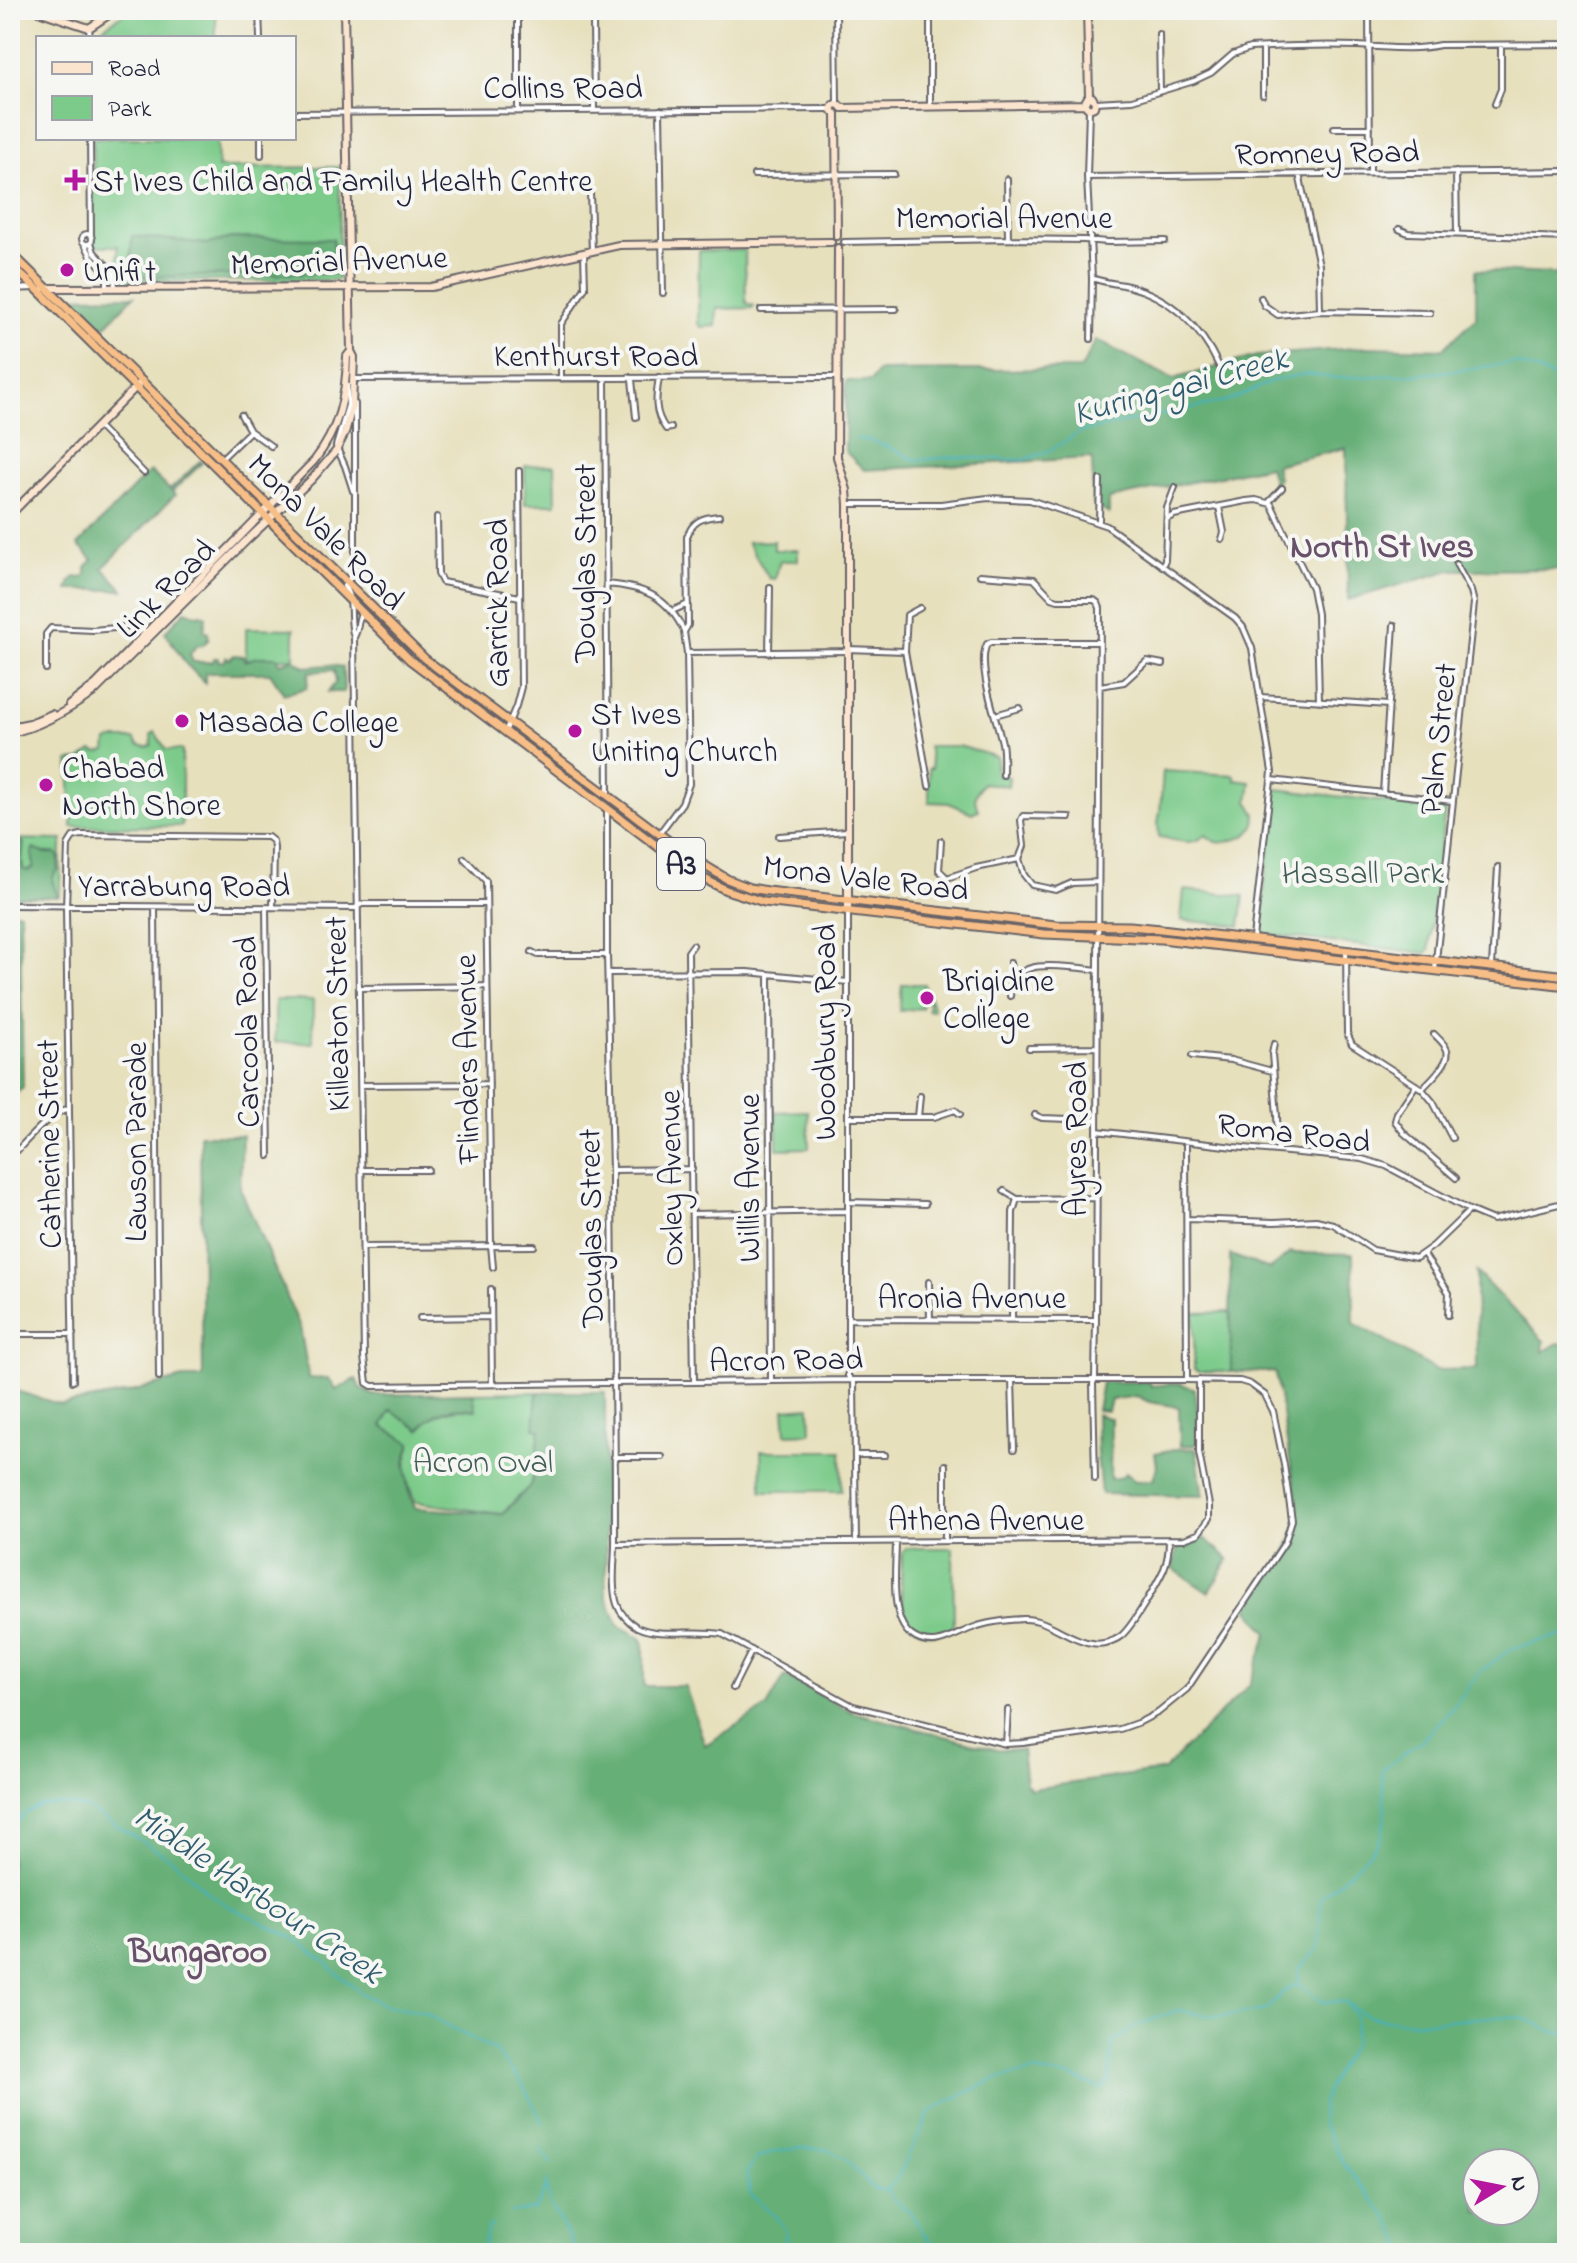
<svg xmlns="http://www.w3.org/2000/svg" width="1577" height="2263" font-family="'Indie Flower',sans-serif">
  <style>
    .green { fill: #7dcb8b; stroke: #507663; stroke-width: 2 }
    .forest { fill: #66af77; stroke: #446859; stroke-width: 2; fill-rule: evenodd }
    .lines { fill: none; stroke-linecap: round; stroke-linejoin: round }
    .stream { stroke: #42b1bd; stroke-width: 2 }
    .street-casing { stroke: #676468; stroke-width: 8 }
    .secondary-casing { stroke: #676468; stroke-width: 10 }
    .highway-casing { stroke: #676468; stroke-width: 11 }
    .street { stroke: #fff; stroke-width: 4 }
    .secondary { stroke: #fce5cf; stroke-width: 6 }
    .highway { stroke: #f7be87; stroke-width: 7 }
    .poi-dot { fill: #b5179e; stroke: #f6f6f2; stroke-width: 3 }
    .labels { text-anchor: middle; stroke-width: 8; stroke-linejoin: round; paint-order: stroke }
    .shield { fill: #f6f6f2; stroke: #626272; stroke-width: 2 }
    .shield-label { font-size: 30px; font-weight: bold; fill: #22223b }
    .street-label { font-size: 32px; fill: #22223b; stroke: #f6f6f2 }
    .poi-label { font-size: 32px; fill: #22223b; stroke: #f6f6f2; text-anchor: start }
    .park-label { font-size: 32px; fill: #425d57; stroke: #f6f6f2 }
    .water-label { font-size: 34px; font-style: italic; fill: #2f5b6f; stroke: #f6f6f2 }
    .neighbourhood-label { font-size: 34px; font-weight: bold; fill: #67516b; stroke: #f6f6f2 }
  </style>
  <rect width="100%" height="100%" fill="#f6f6f2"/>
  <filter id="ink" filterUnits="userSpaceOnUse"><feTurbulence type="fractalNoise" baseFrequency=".0125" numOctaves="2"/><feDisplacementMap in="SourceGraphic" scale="16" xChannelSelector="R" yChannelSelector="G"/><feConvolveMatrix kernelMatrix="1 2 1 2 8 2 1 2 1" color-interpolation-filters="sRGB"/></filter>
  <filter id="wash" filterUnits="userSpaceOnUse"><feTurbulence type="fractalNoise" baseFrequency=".006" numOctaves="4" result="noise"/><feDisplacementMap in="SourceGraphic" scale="32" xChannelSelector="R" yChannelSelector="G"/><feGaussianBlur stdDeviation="1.8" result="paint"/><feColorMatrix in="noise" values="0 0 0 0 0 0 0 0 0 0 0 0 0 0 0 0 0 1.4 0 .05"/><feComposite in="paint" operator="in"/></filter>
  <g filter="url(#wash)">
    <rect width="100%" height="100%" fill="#e7e0bd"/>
    <path class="green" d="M129,10h87v28h-121l9,-11z
      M93,138h124l1,30 122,-1 -1,111 -2,2 -219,1v-35h-25z
      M745,250l1,53 8,3 -1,2 -36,1 -1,17 -15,1 -3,-4 1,-72z
      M555,465l1,39h-31v-38z
      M774,541v9h24v11h-18l-5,18 -6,-1 -22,-36z
      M246,628l48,1v29l-48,1z
      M155,732l11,18h16v76l-110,1 -3,-66 11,-1 12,-9 5,2 9,-2 1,-10 5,-2h22l4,6 10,2 4,-2 -1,-10z
      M928,746h31l38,11 -1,18 13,2 -1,9 -25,-3c-8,9 -10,16 -5,27l-6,3 -23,-10 -20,-1v-34h3z
      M1163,771l72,4v5l16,2 -3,19 8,13c0,15 -6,21 -19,25 -13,4 -20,7 -31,-4 -16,13 -30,4 -47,2l-1,-14 2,-11z
      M1276,789l169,20 -16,142 -3,2 -164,-19 -2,-3z
      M10,835l1,4 52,1 -2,8 -1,45 -2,4h-48z
      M1184,890l60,6 -4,30 -59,-6z
      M902,984h22c3,10 10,17 9,27l-5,-1 1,-8 -6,-1 -1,7 -23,3z
      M275,1000h38v43l-38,-1z
      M808,1111l1,37 -32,1 -1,-37z
      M1231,1312v60l-33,-1 -4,-2v-56z
      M540,1392l-3,3 -2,33 5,1 -6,45 -4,12 -29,28 -85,-12c-12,-21 -12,-37 -5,-59l-29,-17 9,-16 35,11c16,-10 30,-15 49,-11l-2,-17z
      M810,1407l1,26 -25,1 -2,-25z
      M761,1451h80l1,40h-80z
      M906,1548h47l1,80c-10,5 -20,8 -30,4 -30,-11 -22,-54 -22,-79z"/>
    <path class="forest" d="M132,236l77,8 22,-6 102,1 2,35 -205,3z
      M1476,270l91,5v294l-116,1 -103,30 -2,-152 -71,17 3,14 -4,6 -5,-19 -160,33v15l-16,-10 -1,-46 -228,12 -19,-19 1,-70h25l7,-10 203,-2 15,-29 77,39 84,-23 110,-9 76,2 33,-31z
      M134,296l-34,35 -33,-33 1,-1z
      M200,461l2,2 -30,29 3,3 -72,73 21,22h-56l3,-9 4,-4 6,1 5,-3v-8l7,-7 -15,-15 72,-74 20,19z
      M185,611l12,4 5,-1 4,3 -2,13 4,3 1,6 -6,6 -7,1 -6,8 3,8h20l1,-4h4v3h7l1,-4 4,2 4,-4 9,1 2,5 12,-4h20l3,6 14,-4 11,8 25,-2 13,2 1,25h-16l8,-10 -2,-12 -25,2 -2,16 -23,6 -14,-21h-65v10l-19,-19 -21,-32z
      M11,839l13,4 -2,17 1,9 5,2 6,-4 -2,-14 1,-4 12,4h11l3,5 -1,12c-10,9 -3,17 0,27h-47z
      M10,912h10l3,175 -13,12z
      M200,1135h42l-2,53 60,139 9,51 20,1 7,11 20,-11 4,9 13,7 100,-2 3,17c-22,-4 -44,0 -56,20l-29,-20 -9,16 29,17 -6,19 3,27 7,19 87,6 28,-28 4,-12 6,-45 -6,-1 3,-33 3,-3h65l1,204 12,29 23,13 3,6v42h41l20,59 62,-38 18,-31 67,36 142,37 28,1 4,33 5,6 133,-19 86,-86 18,-51 -20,-24c21,-32 50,-63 50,-102l-23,-135h-44l-1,-117 40,14 20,-16 63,1 1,69 82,47 41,-1 -1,-97 68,69 -1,11 15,-9 9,2v908h-1557v-864l52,16 65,-12 56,-15h20zM1477,2163h48v48h-48z
      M1102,1382h48l1,4 29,-3 14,6 4,22 -1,34 -17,1 -1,-39 -30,-5 -12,-6 -26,4 -3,11 -11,-1z
      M1096,1414l15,5 -1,60 13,-2 2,-4 10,8 18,-1 4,-14 -2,-13 20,-4h21l7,47 -102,-2 -4,-39z
      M1204,1538l25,21 -20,34 -37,-25 6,-21 15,-3z"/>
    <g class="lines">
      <path class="stream" d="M856,439l11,1 19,6 30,14 38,-3 69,3 24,-8 33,-20 150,-32 45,-20 30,-6 30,4 24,-1 75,-4 79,-10 29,9 25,13
        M10,1829l15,-16 16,-8 20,-1 26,4 86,52 34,32 21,14 64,31 35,26 8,9 26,21 25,13 37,6 72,39 25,29 23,43
        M1297,1983l2,-3 -1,-10 20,-21 3,-51c14,-13 56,-47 61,-64 5,-20 1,-44 0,-64l39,-29 33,-34 25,-35 34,-24 54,-14
        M1347,2003l8,13v25l-26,44 -7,20v18l22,41 46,57 16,32
        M1347,2003c7,4 14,11 21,13 48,14 99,-2 148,1 21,1 33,19 51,16
        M540,2149l11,14
        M547,2181c-4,27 23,47 28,72
        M888,2192l5,7 17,13 27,41
        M511,2213l24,-3 11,-23
        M482,2253l6,-26 4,-2
        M779,2253l6,-7 1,-15 -11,-15 -24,-21 -5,-21 10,-15 21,-8 25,-3 27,2 16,9 29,30 13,1 10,-11 33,-67 18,-11 48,-22 38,-8 40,7 28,11 7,-7 3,-40 31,-19 35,-13 38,7 50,-7 17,-18 13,-7 7,2 19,15h24"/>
    </g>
  </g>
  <g filter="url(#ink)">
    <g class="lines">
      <defs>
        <path id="street" d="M259,10l1,28
          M518,10v101
          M836,10l1,93
          M1369,10l1,162
          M593,22l1,89
          M930,23v84
          M89,28l1,10
          M1159,34l1,57
          M1263,95v-46
          M1095,102l37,-2 62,-19 17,-8 22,-19 17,-6c36,-2 73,-3 108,-2 28,1 54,5 82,-1l127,-1
          M1495,104l6,-15v-44
          M1089,109l-2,68 5,101 -1,61
          M660,110l3,183
          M294,113l537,-4
          M1334,128h36
          M90,138l1,98
          M261,138v17
          M1456,172l1,61
          M1299,174l20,91 1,46
          M754,175l140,-1
          M1087,177l480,-6
          M1007,179l1,60
          M590,193l2,59
          M1399,229l9,4 159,5
          M82 239a5 5 0 1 1 10 0a5 5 0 1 1-10 0Z
          M91,242l3,10 20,21 1,14
          M844,242l164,-3 76,1 24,2 57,-1
          M85,244l6,12 16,17v15
          M1092,278c12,5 24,5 36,8 43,11 73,41 91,80
          M10,289l26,-1
          M1261,298l3,7 14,10 42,-4 110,2
          M761,310l135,-1
          M561,377v-53l24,-36 -1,-34
          M629,377l3,3 4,37
          M659,377c-3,20 -6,35 7,52l5,-1
          M605,378l3,417
          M354,379l482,-2
          M347,385l1,20 -12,41 9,20 8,25
          M355,404v163l-2,7 -9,12c11,15 4,35 10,51l10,720 3,26 5,3 230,-3c5,0 10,0 14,0l235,-3h336l53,1 10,3 15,11 8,16 11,54 8,55 -7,22 -98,147 -28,23 -19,10 -20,7 -97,14 -17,1 -153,-38 -131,-72c-27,-5 -62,4 -85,-7 -9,-5 -17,-14 -20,-23 -6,-18 -2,-42 -2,-61 0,-53 0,-107 -1,-160l-2,-196v-17l-5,-215v-146
          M98,426l46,47
          M250,431l21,15
          M221,459l29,-28 -9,-16
          M10,496l10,10
          M1268,503l14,-15
          M848,504h93l47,-6 42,2 77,26 128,92 8,9 9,21 20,124 -19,166
          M1219,507l5,25 -2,7
          M437,517l1,57 4,8 78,15
          M1167,519l7,-4 72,-14 10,-1 15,4 41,84 5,26 2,87
          M1099,521l1,-41
          M1162,566l3,-6 2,-52 8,-21
          M980,575l54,4 18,19 6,2h36l4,3 2,5 -4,712 -1,57 -2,7 2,95
          M606,584c38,3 61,12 78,47
          M920,608l-13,7 -2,36 24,135
          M672,611l16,-7
          M354,637c5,-8 3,-16 7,-24
          M847,649l58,2
          M687,653l160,-2
          M769,653l1,-66
          M46,669v-35l5,-6 42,2 44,-4 9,6
          M1100,686l24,-4 23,-21 16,3
          M1260,697l129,8
          M995,715l25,-7
          M505,732l11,-26 5,-19 -2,-216
          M1003,775c0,-11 1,-22 -1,-32 -5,-24 -26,-77 -15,-99l4,-2h109
          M1272,780l180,21
          M1383,793l11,-168
          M1069,817l-46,-1 -2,4 3,26 -5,13 5,16 8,10 24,5 16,-7 26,-1
          M659,834l23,-31 7,-19 -2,-131 -3,-21 4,-7 -1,-88c5,-16 16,-20 32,-21
          M779,836l68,-5
          M941,841l-2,29 8,8 29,-10 43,-9
          M464,858l22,23 5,364 2,22
          M10,905l345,3 7,-4h124
          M155,907l4,470
          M266,907l3,249
          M848,912v464l6,7 2,159
          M693,945l-5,7 6,430
          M1346,950l1,83 5,11 70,45 11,13 19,36
          M532,952l6,3h69
          M1010,963l2,12 -2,21
          M1492,966l6,-99
          M1435,970l39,-367 -3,-12 -15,-27
          M608,973l140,-1 100,10
          M769,974l2,407
          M1012,975c8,-1 11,-5 19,-7 14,-5 51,0 67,2
          M360,988l127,-2
          M1274,1044l-2,10 5,62 1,35
          M1029,1048l68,-1
          M1192,1056l39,4 41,11
          M361,1085l128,-1
          M1416,1085l-19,28 -2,8 9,12 52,45
          M1422,1089c8,-9 29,-27 25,-39 -2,-6 -9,-12 -13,-16
          M1035,1115l7,3 55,2
          M849,1117h85l21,-7 5,4
          M918,1117l2,-21
          M1097,1131l137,16 128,12 24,7 83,44 24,10 74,-18
          M1186,1142l1,238
          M10,1158c13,-13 41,-47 58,-49
          M363,1170h65
          M612,1170l80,-1
          M1004,1191l13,8 -4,13 -1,107
          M1017,1199l79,-1
          M848,1202l77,2
          M692,1214l156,-3
          M1187,1219l87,3 42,-2 17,4 40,26 43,8 17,-12 36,-35
          M363,1247l171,-1
          M1423,1253l26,40 -1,22
          M929,1282l1,37
          M491,1289l1,95
          M1561,1315l6,-38
          M420,1318l70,-1
          M848,1319l248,1
          M10,1334h63
          M1012,1380l2,69
          M73,1381l-7,-472 2,-64 5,-8 8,-2 187,2 5,4 1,7 -1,59
          M855,1455h30
          M614,1457h48
          M945,1465v76
          M896,1542c0,25 -7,76 15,93 22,17 43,-1 64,-8 13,-5 33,-7 48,-8 25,-1 45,21 69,24 9,2 21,-1 29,-7 12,-10 36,-52 43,-67 4,-10 5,-19 5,-30
          M615,1544l569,-5 14,-5 11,-15v-14l-10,-52v-73
          M733,1688l19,-38
          M1006,1744l2,-34"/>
        <path id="secondary" d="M35,10l54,18 27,-18
          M1087,10l2,87
          M842,108l242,-4 5,5 5,-2 1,-5 -3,-5h-4l-4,7
          M836,114l1,122
          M836,114l-5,-4 2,-5 5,-1 4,4
          M838,248l-1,209 10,33 1,14v408
          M44,288l387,-1 188,-42 212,-3
          M10,515l132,-134
          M69,705l27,-21 218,-223c25,-32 32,-64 33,-105l4,-5
          M10,727l20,-4 22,-9
          M10,733c31,-6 59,-23 84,-41l153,-152 65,-61 24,-28 9,-18 7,-26 2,-50 -3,-6 -7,-341"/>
        <path id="highway" d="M10,252l415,407 264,197 38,23 23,9 18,3 288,34 74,1 31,3 406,47
          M10,265l26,23 374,372 283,213 33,17 38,12 280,32 117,5 406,47"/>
      </defs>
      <use href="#street" class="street-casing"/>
      <use href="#secondary" class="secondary-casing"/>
      <use href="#highway" class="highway-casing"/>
      <use href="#street" class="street"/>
      <use href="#secondary" class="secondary"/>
      <use href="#highway" class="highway"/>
    </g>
  </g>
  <g class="poi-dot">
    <path d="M71 168h8v8h8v8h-8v8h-8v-8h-8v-8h8z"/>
    <circle cx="67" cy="270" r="8"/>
    <circle cx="182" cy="721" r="8"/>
    <circle cx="575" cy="731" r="8"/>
    <circle cx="46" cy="785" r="8"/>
    <circle cx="927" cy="998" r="8"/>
  </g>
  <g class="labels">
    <rect class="shield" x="657" y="838" width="48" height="52" rx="6"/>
    <g class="shield-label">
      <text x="681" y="874">A3</text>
    </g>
    <g class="street-label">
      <text x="563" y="98">Collins Road</text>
      <text transform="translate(1327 152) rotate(-1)" y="11">Romney Road</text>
      <text x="1004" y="228">Memorial Avenue</text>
      <text transform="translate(339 260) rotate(-2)" y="11">Memorial Avenue</text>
      <text x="596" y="366">Kenthurst Road</text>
      <text transform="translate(327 531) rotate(45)" y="11">Mona Vale Road</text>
      <text transform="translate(584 563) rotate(-90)" y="11">Douglas Street</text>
      <text transform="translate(165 588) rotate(-45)" y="11">Link Road</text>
      <text transform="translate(496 603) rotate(-90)" y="11">Garrick Road</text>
      <text transform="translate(1437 739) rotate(-84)" y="11">Palm Street</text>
      <text transform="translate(866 877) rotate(7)" y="11">Mona Vale Road</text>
      <text x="184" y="896">Yarrabung Road</text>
      <text transform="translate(336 1014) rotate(-91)" y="11">Killeaton Street</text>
      <text transform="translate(246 1032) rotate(-91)" y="11">Carcoola Road</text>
      <text transform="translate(824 1032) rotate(-90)" y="11">Woodbury Road</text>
      <text transform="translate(466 1059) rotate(-91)" y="11">Flinders Avenue</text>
      <text transform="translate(1294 1132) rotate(7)" y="11">Roma Road</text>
      <text transform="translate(1075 1139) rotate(-90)" y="11">Ayres Road</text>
      <text transform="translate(135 1142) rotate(-90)" y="11">Lawson Parade</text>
      <text transform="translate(48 1144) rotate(-91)" y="11">Catherine Street</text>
      <text transform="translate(670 1178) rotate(-91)" y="11">Oxley Avenue</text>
      <text transform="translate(748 1178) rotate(-90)" y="11">Willis Avenue</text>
      <text transform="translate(590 1228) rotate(-91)" y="11">Douglas Street</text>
      <text x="972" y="1308">Aronia Avenue</text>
      <text transform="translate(786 1359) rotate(-1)" y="11">Acron Road</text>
      <text x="986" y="1530">Athena Avenue</text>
    </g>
    <g class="poi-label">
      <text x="93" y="191">St Ives Child and Family Health Centre</text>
      <text x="83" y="281">Unifit</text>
      <text x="591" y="724">St Ives<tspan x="591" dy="37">Uniting Church</tspan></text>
      <text x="198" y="732">Masada College</text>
      <text x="62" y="778">Chabad<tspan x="62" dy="37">North Shore</tspan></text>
      <text x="943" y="991">Brigidine<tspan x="943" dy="37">College</tspan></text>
    </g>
    <g class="park-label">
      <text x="1363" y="883">Hassall Park</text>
      <text x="483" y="1472">Acron Oval</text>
    </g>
    <g class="water-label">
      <text transform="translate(1180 384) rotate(-15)" y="12">Kuring-gai Creek</text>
      <text transform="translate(259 1893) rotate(34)" y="12">Middle Harbour Creek</text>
    </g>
    <g class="neighbourhood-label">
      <text x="1382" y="557">North St Ives</text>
      <text x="198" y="1962">Bungaroo</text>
    </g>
  </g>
  <rect width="1577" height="2263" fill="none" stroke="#f6f6f2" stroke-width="40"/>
  <rect x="36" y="36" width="260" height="104" fill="#f6f6f2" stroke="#a1a1a9" stroke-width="2"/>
  <rect x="52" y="62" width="40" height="12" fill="#fce5cf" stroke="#a1a1a9" stroke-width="2"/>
  <text x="108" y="76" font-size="24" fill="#22223b">Road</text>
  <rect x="52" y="96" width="40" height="24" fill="#7dcb8b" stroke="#a1a1a9" stroke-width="2"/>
  <text x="108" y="116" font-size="24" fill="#22223b">Park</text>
  <g transform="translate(1501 2187) rotate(80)"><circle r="38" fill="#f6f6f2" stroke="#a1a1a9" stroke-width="2"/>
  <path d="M0-6L14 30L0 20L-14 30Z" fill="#b5179e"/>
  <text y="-12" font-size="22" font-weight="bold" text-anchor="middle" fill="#22223b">N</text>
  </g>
</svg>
